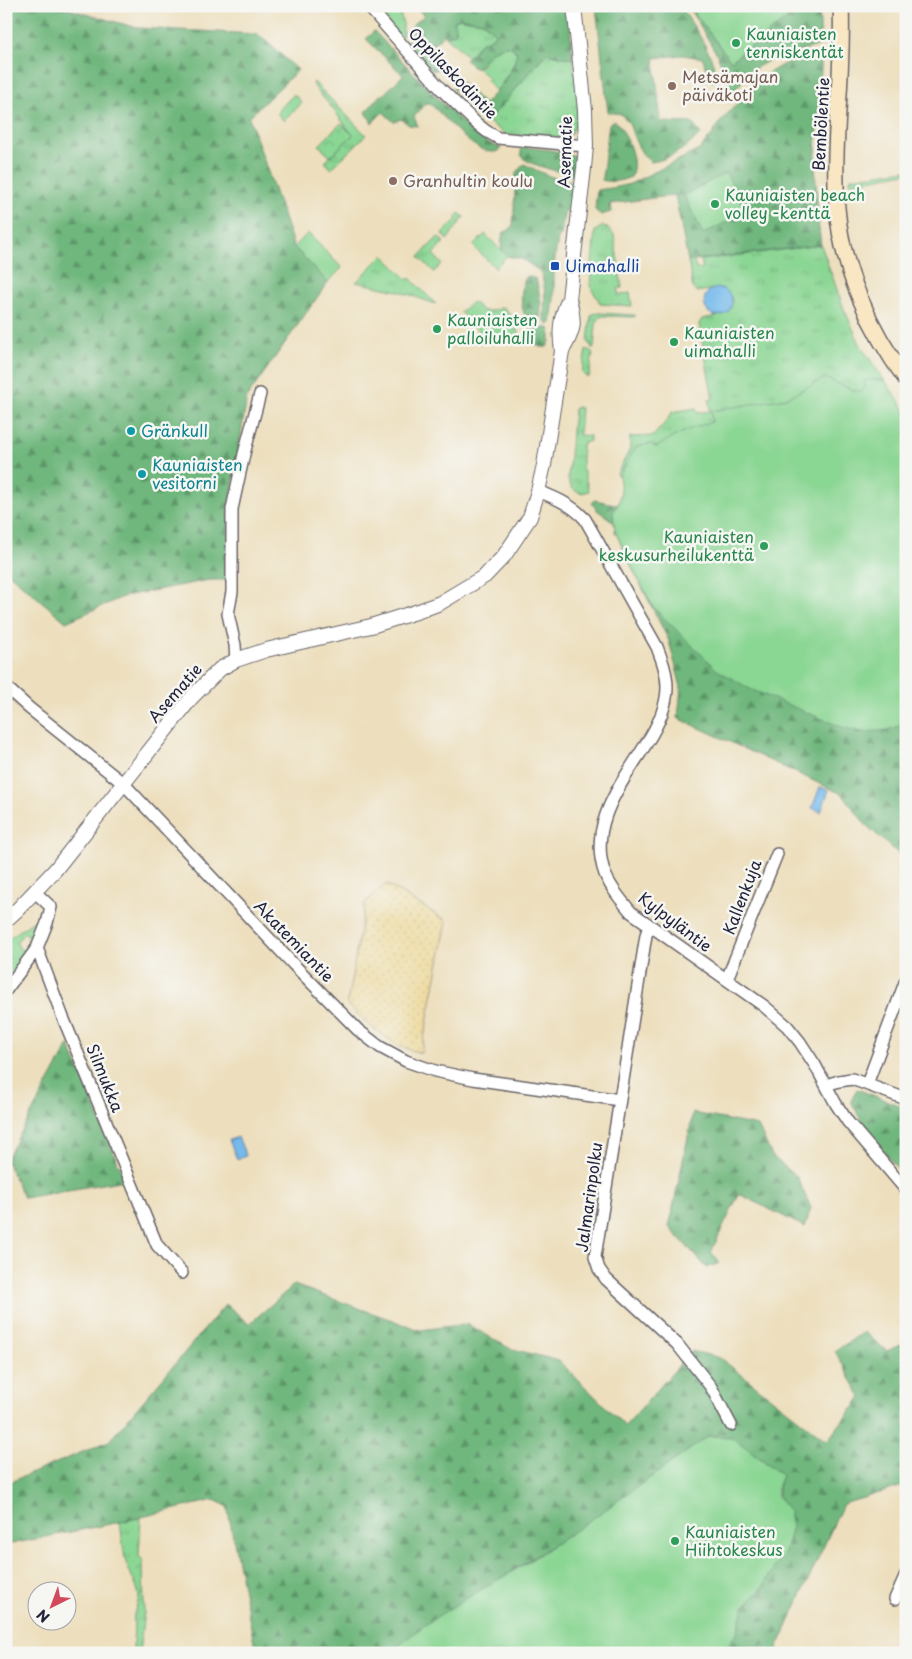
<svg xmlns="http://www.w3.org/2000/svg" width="912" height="1659" font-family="'Playpen Sans',sans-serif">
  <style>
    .grass { fill: url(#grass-tufts); stroke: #567c67; fill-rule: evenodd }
    .forest { fill: url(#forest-firs); stroke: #486c5c }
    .sand { fill: url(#sand-dots); stroke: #887e6c }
    .park { fill: url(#park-crowns); stroke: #567c67 }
    .pitch { fill: #8ad693; stroke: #567c67 }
    .water { fill: #74baeb; stroke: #4b6e93 }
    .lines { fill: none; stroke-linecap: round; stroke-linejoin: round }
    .minor-casing { stroke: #696468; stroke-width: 14 }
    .tertiary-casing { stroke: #696468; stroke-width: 16 }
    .secondary-casing { stroke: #696468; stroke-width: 18 }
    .minor { stroke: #fff; stroke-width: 11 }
    .tertiary { stroke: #fff; stroke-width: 14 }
    .secondary { stroke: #f9e7c3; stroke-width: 15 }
    .leisure-dot { fill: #2e9e5b; stroke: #f6f6f2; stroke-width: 2 }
    .education-dot { fill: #8d6e63; stroke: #f6f6f2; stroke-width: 2 }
    .transit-dot { fill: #1a4fb4; stroke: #f6f6f2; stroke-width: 2 }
    .culture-dot { fill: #0f9aa8; stroke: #f6f6f2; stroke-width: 2 }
    .labels { text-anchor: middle; stroke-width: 5; stroke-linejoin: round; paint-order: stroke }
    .leisure-label { font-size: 16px; fill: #27864d; stroke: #f6f6f2; text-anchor: start }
    .street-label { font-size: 16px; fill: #22223b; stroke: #f6f6f2 }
    .education-label { font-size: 16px; fill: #785e54; stroke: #f6f6f2; text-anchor: start }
    .transit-label { font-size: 16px; fill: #164399; stroke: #f6f6f2; text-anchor: start }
    .culture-label { font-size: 16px; fill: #0d838f; stroke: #f6f6f2; text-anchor: start }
  </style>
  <defs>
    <pattern id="grass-tufts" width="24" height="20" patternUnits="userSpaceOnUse" patternTransform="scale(1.25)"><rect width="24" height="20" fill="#8ad693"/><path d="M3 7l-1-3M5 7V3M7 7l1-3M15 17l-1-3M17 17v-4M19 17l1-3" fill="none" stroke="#77b780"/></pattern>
    <pattern id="forest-firs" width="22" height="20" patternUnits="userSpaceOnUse" patternTransform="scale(1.25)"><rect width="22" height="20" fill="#6fb77d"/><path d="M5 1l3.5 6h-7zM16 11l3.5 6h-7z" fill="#5b9468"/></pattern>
    <pattern id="sand-dots" width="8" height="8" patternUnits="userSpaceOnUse" patternTransform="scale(1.25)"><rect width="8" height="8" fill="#eeda9e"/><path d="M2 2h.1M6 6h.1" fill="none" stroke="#ccbb89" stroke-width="1.8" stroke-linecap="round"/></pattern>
    <pattern id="park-crowns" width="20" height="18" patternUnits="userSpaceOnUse" patternTransform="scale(1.25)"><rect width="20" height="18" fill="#8ad693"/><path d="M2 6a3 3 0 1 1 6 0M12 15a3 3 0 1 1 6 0" fill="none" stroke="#77b780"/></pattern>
  </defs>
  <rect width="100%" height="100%" fill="#f6f6f2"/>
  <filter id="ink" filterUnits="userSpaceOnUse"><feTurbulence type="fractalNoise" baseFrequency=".02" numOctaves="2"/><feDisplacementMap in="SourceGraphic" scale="10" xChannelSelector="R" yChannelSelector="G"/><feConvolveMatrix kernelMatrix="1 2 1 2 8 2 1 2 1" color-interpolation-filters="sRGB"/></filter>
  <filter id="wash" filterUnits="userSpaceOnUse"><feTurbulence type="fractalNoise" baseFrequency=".0096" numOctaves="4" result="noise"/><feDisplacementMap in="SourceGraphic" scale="20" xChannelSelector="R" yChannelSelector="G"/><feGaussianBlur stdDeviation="1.12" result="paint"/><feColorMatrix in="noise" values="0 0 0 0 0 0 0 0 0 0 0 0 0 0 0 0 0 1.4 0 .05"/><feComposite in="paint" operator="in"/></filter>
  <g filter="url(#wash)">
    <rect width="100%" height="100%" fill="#eddfbd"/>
    <path class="grass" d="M373,6h26l3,4 -2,3 3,11v11l-3,2z
      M459,18l24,4 12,11 -2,4 -14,7 -8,12h-4l-21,-20 5,-1 3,-14z
      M501,46h9l7,7 -2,9 -18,30 -11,-11 2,-3 -11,-11 5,-2 4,-9z
      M546,53l27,6 5,45 -2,21 -6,10 -12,3 -52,-3 -20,-15 11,-9z
      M314,82l52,53 -35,34 -6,-7 28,-27c-10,-11 -16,-22 -25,-32 -6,-7 -12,-12 -15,-20z
      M906,170v3l-54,10 -2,-1 1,-4z
      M459,213l5,4 -17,23 -5,-6 15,-15 -2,-2z
      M603,226l5,2 6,7 8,53 -4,1 1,6 11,-2 2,13 -32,-2c-2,-8 -8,-11 -10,-19l5,-54z
      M438,237l6,5 -11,12 9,10 -8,8 -15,-15z
      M821,245l23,64 17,37 41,60 -279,75 -6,-7 13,-25v-12l23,-1 13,-14 6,-10 24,-4 1,5 13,-2 -1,-11 4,-1 -14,-75 3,-5 20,-4 -6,-26 -20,3 -3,-3 -5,-28h6l2,8 7,-1 -2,-8z
      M383,255l25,25 2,-2 26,26 -38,-13 -42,-9z
      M473,302l10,9h9l11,-4c11,7 12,24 21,35 -36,4 -41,-7 -64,-30z
      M599,313l35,2 2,1 -3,1 -29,-1 -4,1 -4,7 -2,24h-2l-4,-7 3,-25 2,-2z
      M586,350h3l4,3 -4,24 -4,-1 -3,-3z
      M577,407l4,1 -2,27 11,1v5l-8,3v22l7,25c-11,5 -19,-2 -21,-13l6,-69z
      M40,917l2,2 1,2c-8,19 -17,39 -33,53l-4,-2v-32zM25,933l3,1v9l-4,7h-3l-4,-6v-3z
      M141,1517l-2,39 4,4 1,52 -5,41h-6l1,-39 5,-16 -1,-7 -13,-31 -5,-38z"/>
    <path class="forest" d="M6,6h51l81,22 120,6 40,36 -49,47 45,130 34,35 -81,115 -18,114 -1,69h-19l-84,16 -59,26 -58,-49 -2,-20z
      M422,6h146l5,53 -27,-6 -49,58 -11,9 -33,-31 5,-10 26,25c14,-14 30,-32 33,-52l-7,-6c-19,0 -23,13 -35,23l-10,-10 6,-4 8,-11 14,-7 2,-4 -12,-11 -23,-4 -6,3 2,4v7l-5,3 -5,1 -2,-2 -15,14 14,15 -4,6 -7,2 -26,-29 5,-5 2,-13 11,-8 -5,-6z
      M596,6h84c18,26 32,46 39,77l-11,-3 -5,-22 -21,-3 -28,3 7,64 31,1 9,11c-13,12 -31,26 -50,28l-8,-7 -8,-15 -6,-17 -8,-9 -13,-2z
      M687,6h2l42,55 68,-52 -1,-3h21l2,39 -51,15 -18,10 -20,23 -14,-37 -19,-32z
      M374,31c27,28 52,57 80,83 14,14 28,28 47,34l-2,3c-24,8 -53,-35 -70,-48h-4l-11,14 4,9 -9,-1 -8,-6 -7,3 -11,-10 -11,11 -6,-11 14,-17 2,1 21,-21 -37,-36z
      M822,54l-7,112 3,55 3,24 -133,16 -13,-66 -65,9 1,8 -10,3 -6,-5 2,-20 15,-2 18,-4 69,-34 13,-15 9,-14 42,-45 23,-13z
      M613,121c10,3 19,29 20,39 1,6 0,11 -2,17 -10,4 -19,6 -29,3l7,-56z
      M524,147l26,3 26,6 -2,20c-12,-4 -42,-10 -51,-18 -2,-3 -2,-5 -2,-8z
      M524,164l25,12 24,7 -2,22 -7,9 -3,21 -3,3 -4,27v33l-3,25 -3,2 -4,-6 1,-27 -3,-17 -5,-6 -15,-10 -15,-3 -5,-5 -1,-8 2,-10 6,-3 4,-5 3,-52z
      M527,276l9,3c3,13 8,30 2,43 -19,5 -20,-35 -11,-46z
      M532,328h16l2,1v12l-3,6c-10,1 -16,-4 -18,-14z
      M595,500l23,5 4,-5 284,180v180l-40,-35 -24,-31 -164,-76 3,-31 -12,-46 -40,-80 -14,-30 -1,-9 -17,-12 -5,-7z
      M69,1045l56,135 -101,18 -18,-38z
      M857,1089l49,19v70l-38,-44 -17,-33z
      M693,1113l65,13 14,30 25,21 14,31 -6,19 -66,-33 -28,58 9,11 -13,5 -38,-41z
      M294,1285l126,45 47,-6 42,24 50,13 66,65 67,-75 28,7 107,83 34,-44 -26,-46 29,-19 23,19 19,-9v143l-63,19 -66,145 6,4h-61l15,-20 7,-26 20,-21 6,-12 19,-63c-12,-15 -14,-17 -7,-36l-50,-38 -23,-1 -127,91 -90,57 -95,63 -6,6h-135l-29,-147 -13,-6 -94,22 -114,23v-66l2,4 101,-42 117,-137 23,20z"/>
    <path class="sand" d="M386,884l61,37 -26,132 -22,-7 -29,-20 -23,-22 18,-101z"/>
    <path class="park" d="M341,123l12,12 -23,22 -11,-12z"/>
    <path class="pitch" d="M689,6h109l2,3 -69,52z
      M294,94l8,9 -18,18 -6,-7v-3z
      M726,173l20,39 -43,22 -19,-39z
      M308,233l34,35 -14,14 -34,-35z
      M485,234l22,22 -12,12 -22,-22z
      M825,378l25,11 11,3 4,-5 -1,-7h20l22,31v312l-18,7 -26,2 -20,-5 -92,-38 -33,-19 -64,-63 -24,-46 -14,-30 -2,-17 1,-4 4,-5 3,-14 -2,-15 17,-29 13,-3 8,3c17,-12 34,-19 55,-25l-1,-11 75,-13z
      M709,1436l23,1 50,38 -5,13v8l12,15 3,16 -8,27 -14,20 -6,12 -20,21 -7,26 -15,20h-331c39,-38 91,-62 137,-91 62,-40 121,-84 181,-126z"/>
    <path class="water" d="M704 302a14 14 0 1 1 28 0a14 14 0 1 1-28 0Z
      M820,787l9,3 -8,22 -9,-4z
      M238,1137l8,19 -9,3 -8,-19z"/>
  </g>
  <g filter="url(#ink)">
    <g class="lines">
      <defs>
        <path id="minor" d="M368,6l73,83 35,34 10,8 12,7 88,8
          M538,491c18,7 34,14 47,28l72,128c5,13 10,26 10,40 0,21 -10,40 -21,57 -24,39 -59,81 -41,130 6,14 16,26 26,38l133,94 23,20 13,16 15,23 21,39 12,18 58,68
          M236,660l-1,-15 -7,-31 4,-22v-83l12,-55 16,-60
          M6,687l23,21 95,76 169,180 65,66 22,17 26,14 29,10 38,8 147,21
          M35,892l16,15 -4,16 -10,25 25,67 95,230 25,28
          M649,926l-3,9 -51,322 4,12 7,10 71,65 34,43 20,38
          M727,979l50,-125
          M6,990l31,-42
          M867,1084l39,-104
          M826,1085l13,-4 13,-2 54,20
          M895,1599l11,-25"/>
        <path id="tertiary" d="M562,351c13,-22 13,-28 7,-52
          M6,920l11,-10 38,-40 137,-173 28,-28 16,-9 30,-10 105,-24 48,-15 21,-8 45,-27 19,-20 26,-39 8,-26 6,-26 18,-114c-3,-20 -2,-33 7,-52l15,-131 2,-22 -1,-36 -11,-104"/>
        <path id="secondary" d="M841,6c3,67 -9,136 -4,202 5,61 33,122 69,171"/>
      </defs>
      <use href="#minor" class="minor-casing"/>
      <use href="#tertiary" class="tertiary-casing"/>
      <use href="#secondary" class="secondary-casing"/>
      <use href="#minor" class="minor"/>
      <use href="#tertiary" class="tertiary"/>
      <use href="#secondary" class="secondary"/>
    </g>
  </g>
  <g class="leisure-dot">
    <circle cx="736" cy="43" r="5"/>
    <circle cx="715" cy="204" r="5"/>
    <circle cx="437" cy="329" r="5"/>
    <circle cx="674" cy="342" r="5"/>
    <circle cx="764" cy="546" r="5"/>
    <circle cx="675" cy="1541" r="5"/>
  </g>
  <g class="education-dot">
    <circle cx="672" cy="86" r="5"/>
    <circle cx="393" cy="181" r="5"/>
  </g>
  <rect class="transit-dot" x="550" y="261" width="10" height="10" rx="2.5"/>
  <g class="culture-dot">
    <circle cx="131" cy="431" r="5"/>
    <circle cx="142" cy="474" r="5"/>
  </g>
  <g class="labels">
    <g class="leisure-label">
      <text x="746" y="40">Kauniaisten<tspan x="746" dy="18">tenniskentät</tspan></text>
      <text x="725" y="201">Kauniaisten beach<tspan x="725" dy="18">volley -kenttä</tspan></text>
      <text x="447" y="326">Kauniaisten<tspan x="447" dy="18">palloiluhalli</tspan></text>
      <text x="684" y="339">Kauniaisten<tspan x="684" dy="18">uimahalli</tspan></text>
      <text x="754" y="543" text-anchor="end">Kauniaisten<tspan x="754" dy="18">keskusurheilukenttä</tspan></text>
      <text x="685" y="1538">Kauniaisten<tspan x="685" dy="18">Hiihtokeskus</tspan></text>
    </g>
    <g class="street-label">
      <text transform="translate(453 73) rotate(46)" y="6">Oppilaskodintie</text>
      <text transform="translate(821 124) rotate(-87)" y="6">Bembölentie</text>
      <text transform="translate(565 152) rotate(-88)" y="6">Asematie</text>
      <text transform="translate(175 693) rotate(-49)" y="6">Asematie</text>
      <text transform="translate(742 897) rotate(-69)" y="6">Kallenkuja</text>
      <text transform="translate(675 922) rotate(37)" y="6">Kylpyläntie</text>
      <text transform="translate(294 941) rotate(46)" y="6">Akatemiantie</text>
      <text transform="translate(105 1078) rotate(68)" y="6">Silmukka</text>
      <text transform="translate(589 1197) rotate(-82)" y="6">Jalmarinpolku</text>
    </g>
    <g class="education-label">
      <text x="682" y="83">Metsämajan<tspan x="682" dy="18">päiväkoti</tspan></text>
      <text x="403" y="187">Granhultin koulu</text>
    </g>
    <g class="transit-label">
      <text x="565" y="272">Uimahalli</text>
    </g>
    <g class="culture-label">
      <text x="141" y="437">Gränkull</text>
      <text x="152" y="471">Kauniaisten<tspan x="152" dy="18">vesitorni</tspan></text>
    </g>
  </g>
  <rect width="912" height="1659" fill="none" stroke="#f6f6f2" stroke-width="25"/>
  <g transform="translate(52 1606) rotate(222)"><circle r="24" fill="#f6f6f2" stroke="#a1a1a9"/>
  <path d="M0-4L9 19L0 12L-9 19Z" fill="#d1495b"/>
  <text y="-8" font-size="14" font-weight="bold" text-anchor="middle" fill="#22223b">N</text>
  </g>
</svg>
